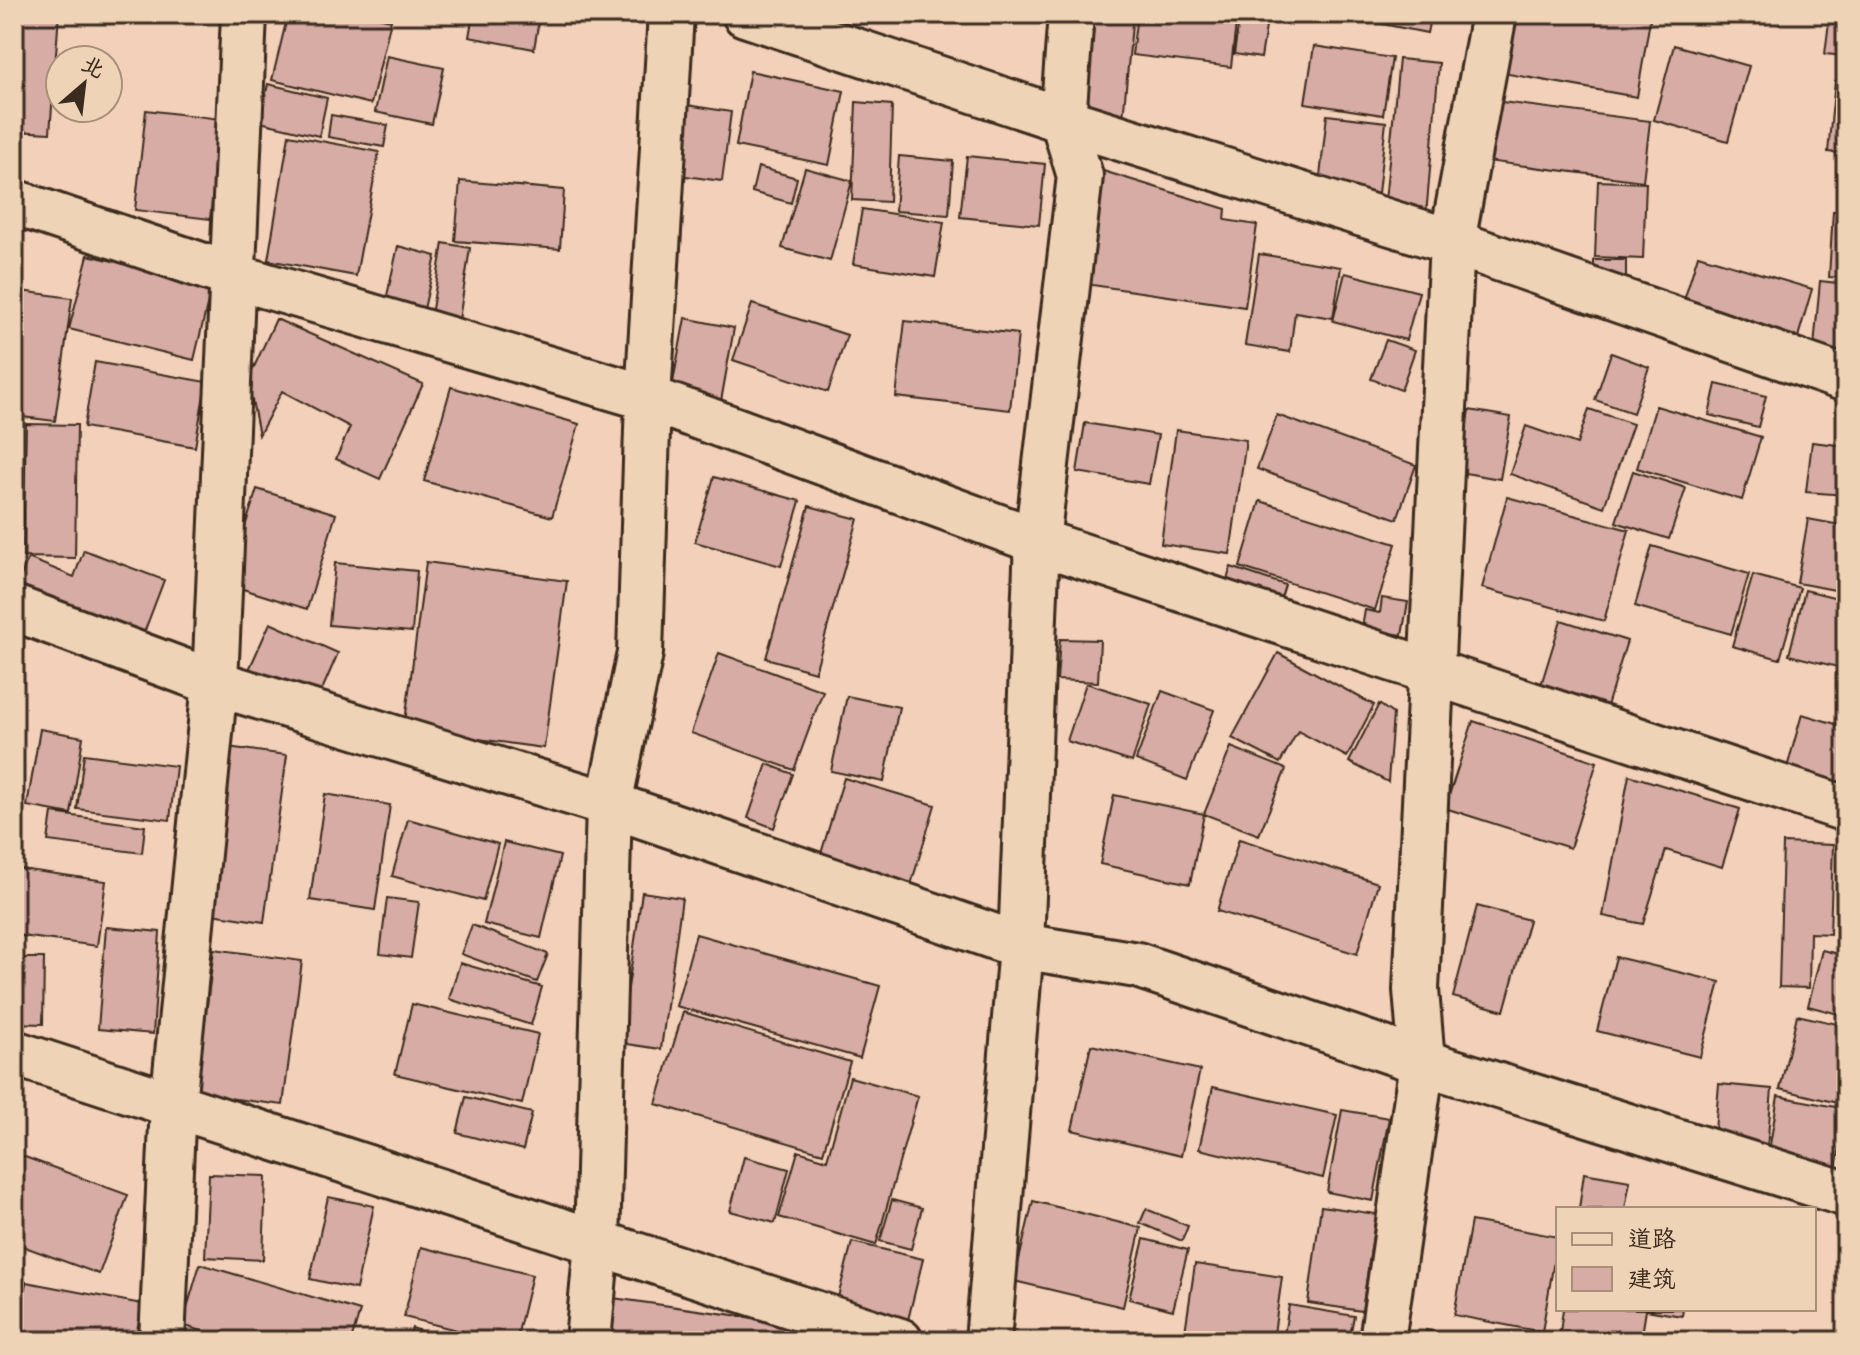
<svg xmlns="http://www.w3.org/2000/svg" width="1860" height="1355" font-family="Mali,'LXGW WenKai TC',sans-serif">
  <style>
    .building { fill: #d6aca4; stroke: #3b2a1e; stroke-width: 2 }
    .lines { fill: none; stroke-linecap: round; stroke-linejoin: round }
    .street-casing { stroke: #3b2a1e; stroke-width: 50 }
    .street { stroke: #efd3b6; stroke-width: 44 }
  </style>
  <rect width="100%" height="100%" fill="#f2d0b9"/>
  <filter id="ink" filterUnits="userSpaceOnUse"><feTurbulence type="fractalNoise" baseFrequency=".0125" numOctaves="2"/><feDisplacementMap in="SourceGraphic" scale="16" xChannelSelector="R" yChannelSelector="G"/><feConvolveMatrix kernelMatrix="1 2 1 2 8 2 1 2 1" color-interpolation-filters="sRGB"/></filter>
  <g filter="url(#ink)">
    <path class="building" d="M14,14h45l-9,119 -36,-2z
      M288,14h76l27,6 -20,84 -99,-24z
      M473,14h67l-6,35 -65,-12z
      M1088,14h45l-10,105 -45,-5z
      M1137,14h100l-6,53 -99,-12z
      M1240,14h28l-7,44 -27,-4z
      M1333,14h98l-4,19z
      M1502,14h149l-14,83 -145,-26z
      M1830,14h16v42l-21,-2z
      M1674,45l75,21 -21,75 -74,-21z
      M1314,46l78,12 -9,57 -78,-12z
      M387,56l57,12 -12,56 -57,-12z
      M1399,59l40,4 -13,153 -42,-4z
      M750,71l94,20 -15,74 -93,-19z
      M1835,81l11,1v72l-18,-2z
      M268,84l59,14 -8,38 -59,-14z
      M1478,99l172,22 -7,60 -172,-22z
      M856,102l36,3 -3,97 -37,-2z
      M687,105l44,7 -9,69 -44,-6z
      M146,110l75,9 -11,100 -75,-9z
      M331,115l57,10 -4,22 -56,-10z
      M1327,115l59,7 -9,80 -59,-8z
      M289,135l90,17 -23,124 -88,-16z
      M899,156l54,5 -4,54 -54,-4z
      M967,156l78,8 -6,61 -79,-8z
      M1087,166l139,43 -1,11 32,5 -12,82 -174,-25z
      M758,167l39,11 -6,25 -39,-11z
      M805,168l47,13 -22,80 -48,-13z
      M460,181l104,9 -4,59 -105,-8z
      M1598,181l48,2 -3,76 -48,-2z
      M862,209l82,13 -9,55 -82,-13z
      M1833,211h13v67l-17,-1z
      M443,243l27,5 -11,72 -28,-5z
      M398,246l38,10 -15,66 -38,-8z
      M1259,254l82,13 -8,51 -38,-6 -5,40 -45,-7z
      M88,255l124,30 -18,75 -125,-31z
      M1698,255l114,34 -16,55 -115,-34z
      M1594,260h32v21h-32z
      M1345,273l74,19 -13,48 -73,-19z
      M1820,281l26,3v78l-33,-4z
      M14,290l58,8 -17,123 -41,-5z
      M752,304l95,31 -19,57 -95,-32z
      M685,318l49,10 -14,79 -50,-9z
      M276,319l147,65 -43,95 -44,-20 14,-32 -68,-36 -23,44 -11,-55z
      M905,321l113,13 -8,76 -114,-13z
      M1386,340l29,10 -14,40 -30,-11z
      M1611,353l38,14 -16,46 -38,-13z
      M95,362l111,20 -11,65 -111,-20z
      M1716,384l50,12 -8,31 -49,-12z
      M451,387l128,37 -27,93 -128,-36z
      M1656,406l105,31 -19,63 -105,-32z
      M1589,409l44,15 -29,83 -94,-33 16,-48 51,18z
      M1469,410l42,7 -11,62 -41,-7z
      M1277,415l139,50 -19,54 -140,-50z
      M1085,423l73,12 -9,49 -72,-12z
      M26,424l51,1 -2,133 -52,-1z
      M1176,430l70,10 -16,114 -69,-10z
      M1812,442l34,4v49l-40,-3z
      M1633,471l53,17 -17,51 -53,-17z
      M714,477l86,24 -19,65 -86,-24z
      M257,489l79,25 -29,95 -80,-25z
      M1507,497l122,33 -25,91 -122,-33z
      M1260,501l136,43 -21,66 -135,-43z
      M809,506l49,13 -43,153 -49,-14z
      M1808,519l38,7v66l-49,-9z
      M1652,546l97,28 -18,60 -96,-28z
      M84,550l80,30 -22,58 -126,-49 12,-31 46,19z
      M426,562l141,19 -23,167 -140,-19z
      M335,563l82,8 -5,61 -83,-7z
      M1231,567l54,18 -6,19 -54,-18z
      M1753,575l47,13 -20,71 -48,-13z
      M1805,590l41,10v69l-57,-14z
      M1382,598l26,4 -6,33 -40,-7 3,-18 15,3z
      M1561,620l66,21 -20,65 -66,-21z
      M270,623l68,30 -22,51 -69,-30z
      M1060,639l40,1 -2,42 -41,-2z
      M719,653l104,38 -29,79 -103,-37z
      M1278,653l96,52 -27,52 -49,-26 -18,32 -48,-25z
      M1086,683l65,21 -19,58 -65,-21z
      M1162,691l52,19 -27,70 -51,-20z
      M847,696l52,11 -15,75 -53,-11z
      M1379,704l14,10 -5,68 -39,-20z
      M1802,714l44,13v66l-61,-18z
      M1473,721l124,41 -27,86 -125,-40z
      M40,729l43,8 -12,77 -44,-8z
      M227,747l60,8 -23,167 -59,-9z
      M1231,747l55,22 -27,66 -55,-21z
      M84,754l92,12 -6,54 -93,-11z
      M767,764l26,10 -19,54 -26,-10z
      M1629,775l111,34 -18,58 -56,-17 -23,74 -40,-8z
      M844,778l91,27 -28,93 -91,-28z
      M325,794l65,11 -15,105 -65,-10z
      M1114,795l90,19 -14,70 -90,-20z
      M52,813l93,13 -3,27 -94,-12z
      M408,819l90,25 -15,57 -91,-25z
      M1239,839l139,44 -21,71 -140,-43z
      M504,842l56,14 -19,82 -57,-14z
      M1783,843l50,2 -3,89 -20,-1 -1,55 -30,-1z
      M14,868l92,13 -9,65 -83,-11z
      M642,892l40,6 -21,151 -41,-6z
      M387,898l32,4 -8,56 -31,-4z
      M1477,906l52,14 -25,91 -51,-14z
      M472,925l76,29 -11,28 -76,-28z
      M106,927l54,5 -7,102 -55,-5z
      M696,934l184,52 -20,72 -184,-52z
      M214,949l88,12 -19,144 -87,-11z
      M1822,950l24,6v60l-38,-10z
      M1616,957l104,25 -20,75 -103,-26z
      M14,958h30l-1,66 -29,-1z
      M460,963l82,24 -11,38 -82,-26z
      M412,1004l126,30 -16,70 -127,-30z
      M683,1012l167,50 -27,91 -167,-49z
      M1797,1015l49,11v79l-66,-16z
      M1091,1045l109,25 -19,86 -109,-26z
      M850,1077l68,19 -42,149 -97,-28 19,-66 29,9z
      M1719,1084l53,5 -5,59 -53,-6z
      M1213,1087l124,28 -14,63 -124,-29z
      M1778,1096l68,13 -11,66 -68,-12z
      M466,1097l66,16 -9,37 -66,-17z
      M1342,1110l47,8 -16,83 -46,-9z
      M14,1153l114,42 -29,79 -85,-31z
      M744,1157l45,12 -14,54 -45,-12z
      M1584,1173l46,8 -5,28h-46z
      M209,1174l57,2 -3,84 -58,-3z
      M328,1197l46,9 -18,83 -46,-10z
      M892,1200l30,8 -11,41 -31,-8z
      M1033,1201l108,27 -18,79 -109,-26z
      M1321,1206l55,8 -14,97 -54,-8z
      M1146,1209l42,17 -6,15 -42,-18z
      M1471,1221l87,16 -16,95 -88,-17z
      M1144,1239l44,11 -15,60 -44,-11z
      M852,1242l71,17 -18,73 -71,-19z
      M421,1247l111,28 -16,66h-15l-97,-24z
      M200,1264l160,47 -9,30h-116l-53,-16z
      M1195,1264l87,13 -9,64h-33l-55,-9z
      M26,1282l116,22 -7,37h-120z
      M613,1298l191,27 -2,16h-196z
      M1289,1305l65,11 -5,25h-66z
      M1563,1309h120l-1,7 -36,-6 -5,31h-82z
      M412,1328l37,13h-42z
      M1426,1330l49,11h-51z"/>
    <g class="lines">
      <defs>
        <path id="street" d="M745,14l318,106 389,122 394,137
          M14,202l219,74 415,122 389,143 809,268
          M14,608l201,75 394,121 412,142 116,19 285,97 424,132
          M14,1053l886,288
          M162,1341l11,-237 42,-421 29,-669
          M588,1341l9,-98 12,-439 31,-151 8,-255 23,-384
          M988,1341l33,-395 16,-405 43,-365 -17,-56 8,-106
          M1382,1341l40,-279 -6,-72 36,-748 42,-228"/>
      </defs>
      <use href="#street" class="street-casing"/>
      <use href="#street" class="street"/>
    </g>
  </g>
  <rect width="1860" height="1355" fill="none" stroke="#efd3b6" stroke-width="48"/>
  <rect x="24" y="24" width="1812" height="1307" fill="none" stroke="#3b2a1e" stroke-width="3" filter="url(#ink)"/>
  <rect x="1556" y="1207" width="260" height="104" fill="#efd3b6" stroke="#a78f79" stroke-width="2"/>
  <rect x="1572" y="1233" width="40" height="12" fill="#efd3b6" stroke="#a78f79" stroke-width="2"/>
  <text x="1628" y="1247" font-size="24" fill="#3b2a1e">道路</text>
  <rect x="1572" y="1267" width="40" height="24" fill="#d6aca4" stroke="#a78f79" stroke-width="2"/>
  <text x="1628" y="1287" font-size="24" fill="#3b2a1e">建筑</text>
  <g transform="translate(84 84) rotate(28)"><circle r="38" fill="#efd3b6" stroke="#a78f79" stroke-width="2"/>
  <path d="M0-6L14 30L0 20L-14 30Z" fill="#3b2a1e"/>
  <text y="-12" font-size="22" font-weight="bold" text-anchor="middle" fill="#3b2a1e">北</text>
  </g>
</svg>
